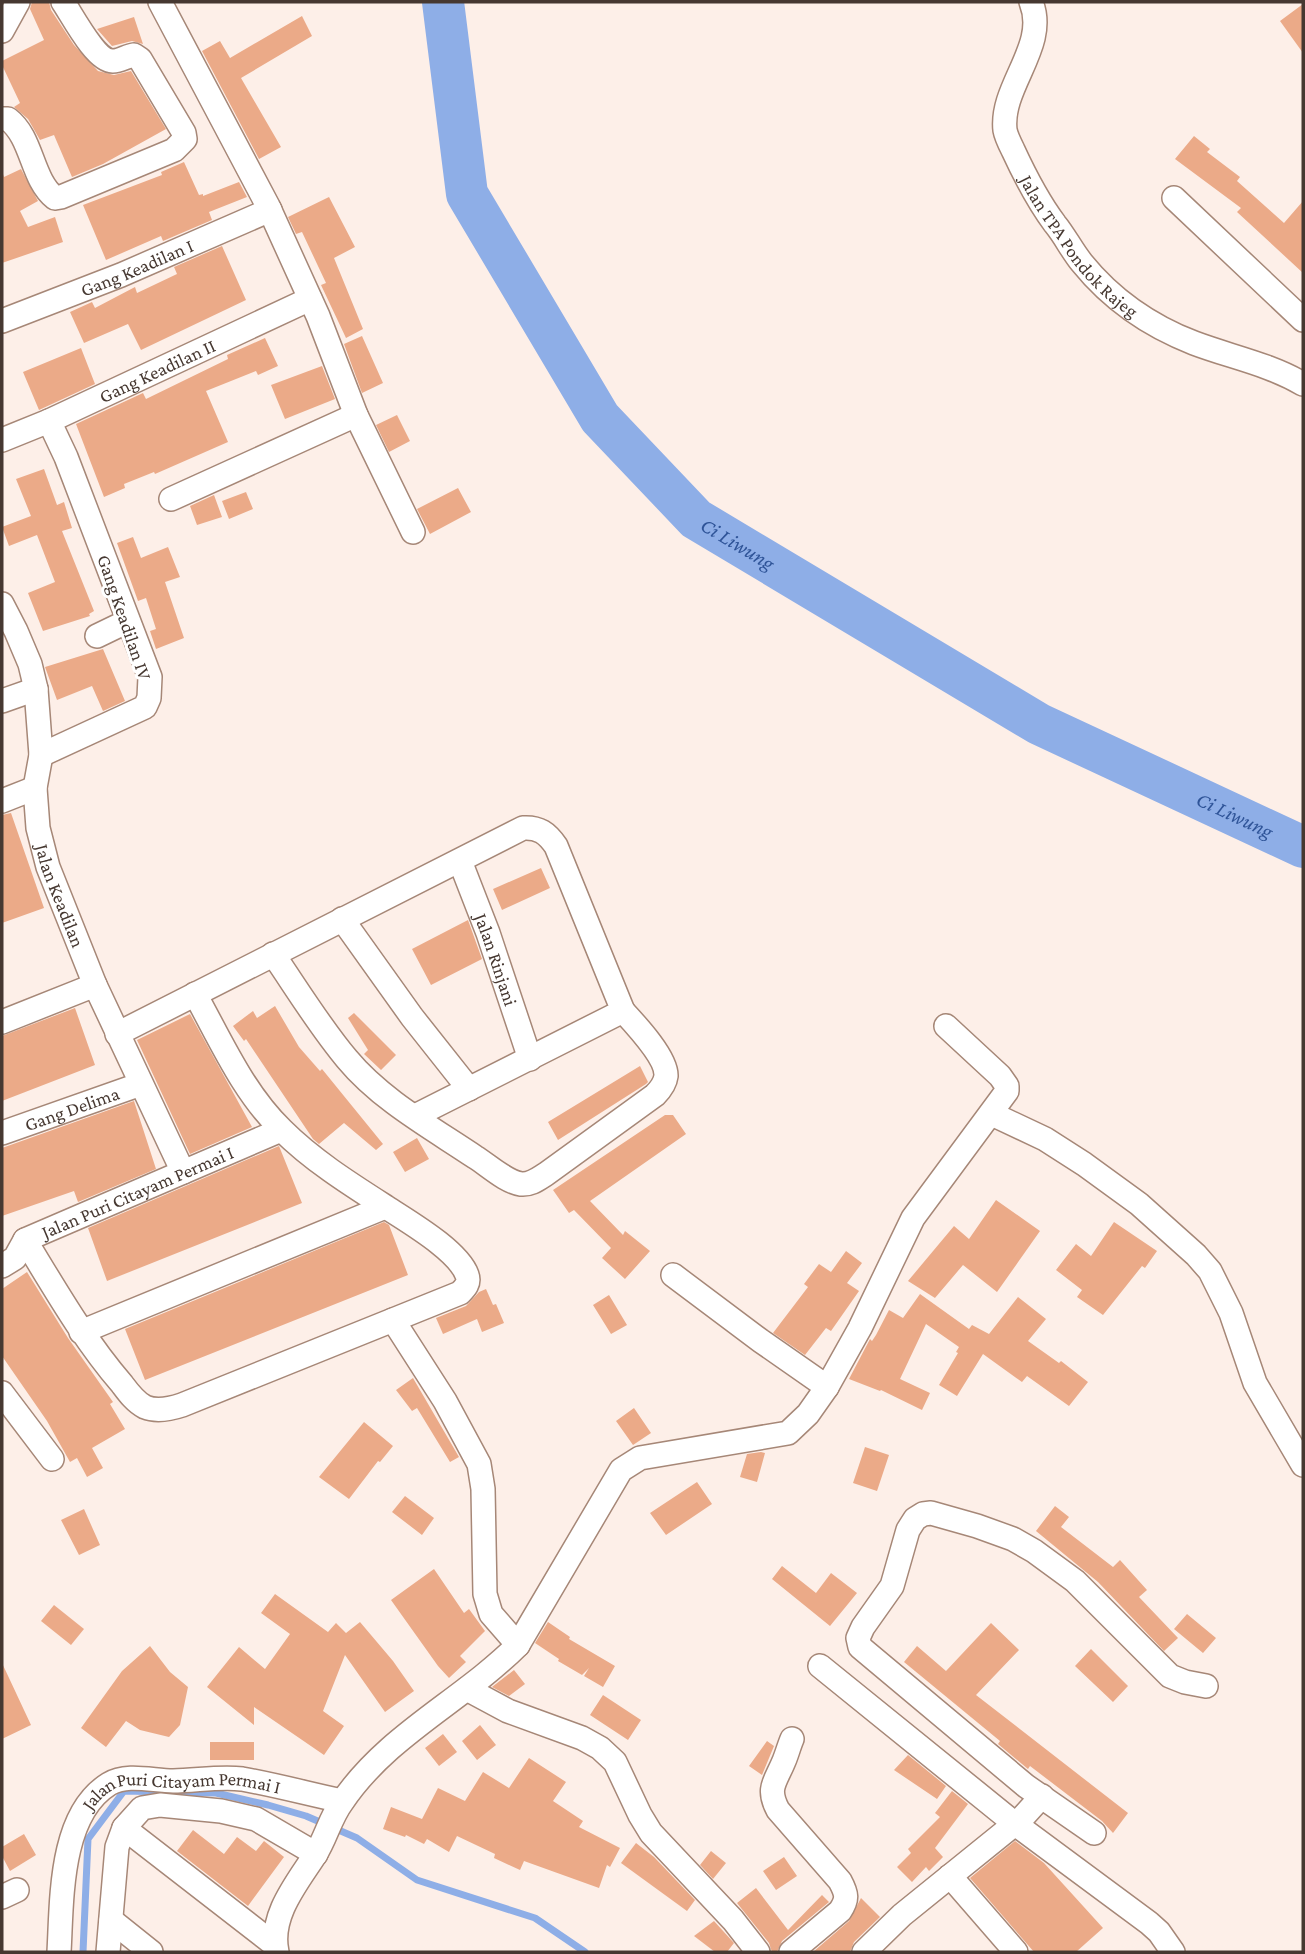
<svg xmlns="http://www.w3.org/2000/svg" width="1305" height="1954" font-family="'Crimson Pro',serif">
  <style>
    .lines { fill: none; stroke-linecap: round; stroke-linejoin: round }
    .stream { stroke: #8eaee7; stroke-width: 7 }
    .river { stroke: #8eaee7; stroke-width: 42 }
    .building { fill: #ebaa88 }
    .minor-casing { stroke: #a68777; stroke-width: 26 }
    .minor { stroke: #fff; stroke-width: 23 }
    .labels { text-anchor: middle; stroke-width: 6; stroke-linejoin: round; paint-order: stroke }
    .street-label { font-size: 19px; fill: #463831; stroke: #fff }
    .water-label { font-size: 21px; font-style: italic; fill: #2f5498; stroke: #fff }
  </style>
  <rect width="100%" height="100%" fill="#fdefe8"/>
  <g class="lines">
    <path class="stream" d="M83,1952l5,-113 36,-48 92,2 52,12 38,11 51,22 60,42 118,38 50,34"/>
    <path class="river" id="s1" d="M443,2l24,192 133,224 96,101 343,205 264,123"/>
  </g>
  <path class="building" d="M32,2h17l2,8 23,35 24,26 16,4 17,-4 35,58 -63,35 -31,13 -18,-42 -14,5 -12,-21 -14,-12 6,-4 -18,-38v-4l42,-21 -14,-31z
    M1303,4v49l-23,-32z
    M302,16l10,20 -71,42 40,69 -22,12 -57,-108 18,-10 10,17z
    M134,17l9,27 -11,-3 -20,5 -15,-17z
    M1194,136l16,13 -3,3 33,25 -3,4 47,42 19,-22v72l-66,-61 4,-4 -66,-49z
    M184,162l15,33 4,-1v2l36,-14 8,15 -38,15 3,8 -49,21 -2,-5 -55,24 -23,-55 79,-30 -1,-3z
    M21,169l17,32 -18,10 8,16 27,-10 8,25 -61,21v-92l2,6z
    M329,197l26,50 -21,11 29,71 -17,9 -25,-53 5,-2 -24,-51 -6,2 -8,-17z
    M222,246l24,54 -105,50 -13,-26 -44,19 -14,-31 22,-10 3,6 40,-21 2,6 40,-19 -3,-7z
    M362,336l21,47 -21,10 -18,-49z
    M265,338l13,28 -20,9 -2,-4 -50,20 22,51 -73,32 -1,-2 -30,12 1,4 -21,9 -28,-73 67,-31 3,6 82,-40 -1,-4z
    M81,348l14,36 -56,26 -16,-38z
    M322,366l13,33 -50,20 -14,-34z
    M397,415l13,26 -21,11 -13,-27z
    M44,469l13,36 7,-3 8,26 -10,3 32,80 -5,3 1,2 -47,15 -15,-38 27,-11 -18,-47 -28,11 -7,-19 29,-11 -15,-37z
    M458,488l13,24 -41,22 -13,-25z
    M246,492l7,17 -24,10 -7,-18z
    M214,495l8,22 -25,8 -7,-19z
    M133,537l8,21 27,-11 12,30 -15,5 19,56 -28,11 -6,-18 6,-2 -10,-31 -8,3 -21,-58z
    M103,649l22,52 -22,10 -11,-25 -35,14 -12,-33z
    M11,813l33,95 -42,15v-108z
    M541,868l9,20 -48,22 -9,-21z
    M468,920l14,39 -51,26 -19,-36z
    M275,1006l24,41 21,24 2,-2 61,75 -7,6 -32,-27 -25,21 -6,-5 -67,-100 -2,2 -11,-15 20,-15 4,7z
    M75,1008l20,57 -93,36v-65z
    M354,1013l42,42 -15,15 -17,-16 4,-4 -20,-32z
    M190,1014l62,113 -62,27 -53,-114z
    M640,1066l8,16 -2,2 -88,56 -10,-18z
    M134,1101l22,68 -78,33 -4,-11 -72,25v-68z
    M665,1115h8l13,19 -96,67 33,34 2,-4 25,20 -25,28 -23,-21 9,-10 -37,-38 -5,3 -16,-23z
    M417,1138l12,21 -24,13 -12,-20z
    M279,1146l23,57 -195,78 -19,-53z
    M996,1200l44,31 -43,61 -34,-27 -28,33 -27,-17 46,-55 15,13z
    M384,1222l5,3 19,50 -263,105 -20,-51z
    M1114,1222l43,29 -12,17 -3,-2 -39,49 -26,-18 5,-7 -26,-20 20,-26 15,12z
    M846,1251l16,12 -15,20 12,8 -28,40 -5,-3 -21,27 -32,-22 35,-46 -4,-3 15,-20 12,8z
    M27,1272l41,66 45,64 -3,2 15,25 -33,19 11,20 -16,9 -10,-19 -7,4 -23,-41 -45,-65v-67z
    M486,1289l7,16 3,-1 8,19 -22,9 -5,-13 -34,15 -7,-16 30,-12 13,-14z
    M920,1294l49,35 3,-4 17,9 29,-37 28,22 -18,22 31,22 2,-2 27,21 -19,24 -42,-30 -5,6 -39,-28 -26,42 -18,-11 19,-32 -2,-1 3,-5 -33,-23 -26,55 30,14 -8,17 -41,-20 -1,1 -31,-12 21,-40 2,2 4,-6 13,-25 14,8z
    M609,1295l18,30 -16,9 -18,-29z
    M413,1378l46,79 -9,5 -33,-54 -5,3 -16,-21z
    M634,1408l17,25 -18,12 -17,-24z
    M364,1422l29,24 -13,16 -2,-1 -29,38 -30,-22z
    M865,1447l24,8 -12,36 -24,-8z
    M761,1452l4,1 -8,29 -17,-5 7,-23z
    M697,1482l15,22 -46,31 -16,-22z
    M405,1496l29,22 -12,17 -30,-23z
    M1055,1506l14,11 -8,10 52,40 7,-7 27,30 -8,7 39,41 -14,13 -66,-69 -62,-51z
    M84,1509l16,36 -21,10 -18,-35z
    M782,1566l34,27 15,-20 26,20 -27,33 -58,-47z
    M434,1569l30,44 5,-4 16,22 -25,25 6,6 -17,16 -11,-12 -47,-66z
    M275,1594l53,38 8,-9 10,10 14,-11 33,39 21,30 -29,21 -40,-57 -22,56 21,15 -20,29 -70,-48v18l-47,-38 32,-40 26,22 25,-35 -29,-21z
    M54,1605l30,24 -13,16 -30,-24z
    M1187,1614l29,24 -13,15 -29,-24z
    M548,1622l22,15 -1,2 46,27 -12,21 -19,-11 5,-8 -7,7 -24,-14 1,-2 -24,-16z
    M991,1623l28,27 -43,45 152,118 -15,20 -11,-12 -72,-55 -2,3 -30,-25 2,-3 -96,-79 13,-16 29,25z
    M150,1646l20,26 18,15 -8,38 -11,12 -29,-7 -14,-9 -20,26 -25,-19 41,-57z
    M1091,1649l37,37 -15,16 -38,-36z
    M2,1663l29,62 -29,14z
    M514,1670l11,14 -16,12 -17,-9z
    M603,1695l38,25 -13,20 -38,-25z
    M480,1725l16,20 -19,15 -15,-19z
    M443,1734l14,18 -18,14 -14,-18z
    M767,1741l7,5 -12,29 -13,-9z
    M210,1742h44v18h-44z
    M908,1755l38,31 -9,13 -43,-29z
    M529,1758l37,24 -13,19 30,20 -4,6 41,21 -10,19 -3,-2 -8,23 -75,-27 -4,9 -26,-12 1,-4 -38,-18 -8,16 -22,-13 -3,5 -18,-9 -1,2 -22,-8 8,-22 31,12 16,-31 27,13 18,-29 26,16z
    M952,1791l16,13 -33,44 8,9 -14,14 -3,-4 -14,15 -15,-15 14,-14 -3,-4 32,-32 -5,-4z
    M193,1830l31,24 13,-17 19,14 8,-10 20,16 -36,49 -71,-55z
    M24,1834l12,21 -26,16 -8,-15v-9z
    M1015,1841l29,22 59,65 -27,24h-42l-64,-74z
    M636,1843l18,14 41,43 -8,11 -66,-48z
    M711,1851l15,12 -13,16 -13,-14z
    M784,1857l13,19 -21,14 -13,-19z
    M756,1888l32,42 34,-35 7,7 -47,39 -5,11h-5l-3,-9 -32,-40z
    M861,1898l19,19 -26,25 -4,10h-37l36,-31z
    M714,1921l20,22 -7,9h-12l-21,-16z"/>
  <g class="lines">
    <defs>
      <g id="minor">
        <path d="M160,2l108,204 50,110 38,99 57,117"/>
        <path id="s2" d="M1031,2c18,44 -31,84 -26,128 1,6 5,14 8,20 12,26 24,50 42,74 10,12 17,27 27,39 30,37 68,63 112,80 37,14 75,21 109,41"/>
        <path d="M2,31l16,-29"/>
        <path d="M2,119h6c25,19 23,60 47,79l6,-1 113,-47 11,-11 -1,-6 -44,-74 -6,-4c-7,1 -14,6 -21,6 -17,1 -41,-46 -50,-59"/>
        <path d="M1174,198l129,122"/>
        <path id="s3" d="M2,321l119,-46 149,-65"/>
        <path id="s4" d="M2,440l47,-19 261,-122"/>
        <path d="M171,499l185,-84"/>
        <path id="s5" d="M2,604l14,27 14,33 6,25 5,66 -6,33 3,40 10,39 47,118 88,187"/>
        <path d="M97,636l31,-15"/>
        <path d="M2,701l34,-12"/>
        <path d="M41,755l104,-48 4,-9 1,-21 -84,-220 -17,-36"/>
        <path d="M2,801l33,-13"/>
        <path id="s6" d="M460,861l28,72 42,126"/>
        <path d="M342,919l70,98 57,72"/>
        <path d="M273,954c24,35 47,73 74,105 34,41 85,69 128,98 13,8 31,25 46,27 10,1 17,-5 25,-10l109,-79c5,-5 10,-11 11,-19 1,-18 -31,-52 -43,-65"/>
        <path d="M2,1022l93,-37"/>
        <path d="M117,1034l406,-206c16,-1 24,5 33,18l67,165 -208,105"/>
        <path d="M992,1114l53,25 39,25 55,40 57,51 14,16 21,42 24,70 48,82"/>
        <path id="s7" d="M2,1133l139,-49"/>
        <path d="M25,1240c30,49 59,100 97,144 6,8 13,18 23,23 12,5 25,2 37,-2l278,-112c5,-5 10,-10 7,-18 -9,-25 -60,-54 -81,-68 -36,-23 -74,-47 -104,-77 -39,-38 -61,-89 -87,-136"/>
        <path id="s8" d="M2,1266l13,-8 10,-18 256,-110"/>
        <path d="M673,1275l88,66 66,46"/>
        <path d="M393,1320l52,81 34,63 4,25 2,105 6,20 27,31"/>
        <path d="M81,1332l304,-125"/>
        <path d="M2,1393l50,66"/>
        <path d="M820,1666l194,157 135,100 10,9 14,20"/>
        <path d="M467,1689l41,22 74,27 18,10 15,14 25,53 11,18 82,87 25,32"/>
        <path d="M124,1828l151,117"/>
        <path d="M1094,1833l-68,-47 -166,-139 -2,-9 5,-11 29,-41 16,-56 7,-11 8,-5 8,-1 46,13 36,13 21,12 41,30 95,95 15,6 21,4"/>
        <path d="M950,1876l66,76"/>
        <path d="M2,1897l15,-7"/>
        <path d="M111,1920l40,32"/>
        <path id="s9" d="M59,1952c3,-51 0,-137 50,-168 18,-11 44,-3 64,-3 22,0 47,-5 69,-2 34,6 67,15 100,22"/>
        <path d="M108,1952l9,-105 7,-19 18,-20 18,-3 61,6 35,8 60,35"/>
        <path d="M277,1952c-8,-36 20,-69 38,-97 11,-17 15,-37 27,-53 45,-67 120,-101 176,-157l103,-175 19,-12 148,-25 20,-19 19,-27 33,-59 53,-110 94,-127v-5l-7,-10 -54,-50"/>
        <path d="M791,1952l49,-41c8,-12 7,-17 0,-30l-62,-71c-12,-22 -2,-29 6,-49 3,-7 5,-15 8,-22"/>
        <path d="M864,1952l38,-37 120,-97 20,-22"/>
      </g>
    </defs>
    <use href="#minor" class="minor-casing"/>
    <use href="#minor" class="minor"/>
  </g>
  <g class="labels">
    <g class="street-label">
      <text dy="7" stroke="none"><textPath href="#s2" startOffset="273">Jalan TPA Pondok Rajeg</textPath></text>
      <text dy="7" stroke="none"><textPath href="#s3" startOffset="145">Gang Keadilan I</textPath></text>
      <text dy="7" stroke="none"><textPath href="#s4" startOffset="170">Gang Keadilan II</textPath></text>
      <text transform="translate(125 617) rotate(71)" y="7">Gang Keadilan IV</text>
      <text dy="7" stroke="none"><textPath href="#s5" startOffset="303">Jalan Keadilan</textPath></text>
      <text dy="7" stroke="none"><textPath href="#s6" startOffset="105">Jalan Rinjani</textPath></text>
      <text dy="7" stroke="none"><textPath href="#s7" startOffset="74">Gang Delima</textPath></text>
      <text dy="7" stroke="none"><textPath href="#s8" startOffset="158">Jalan Puri Citayam Permai I</textPath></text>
      <text dy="7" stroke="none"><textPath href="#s9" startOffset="252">Jalan Puri Citayam Permai I</textPath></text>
    </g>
    <g class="water-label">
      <text dy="7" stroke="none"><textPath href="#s1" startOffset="642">Ci Liwung</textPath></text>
      <text dy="7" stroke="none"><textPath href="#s1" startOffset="1209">Ci Liwung</textPath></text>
    </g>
  </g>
  <rect width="1305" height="1954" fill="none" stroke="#463831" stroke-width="7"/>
</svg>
